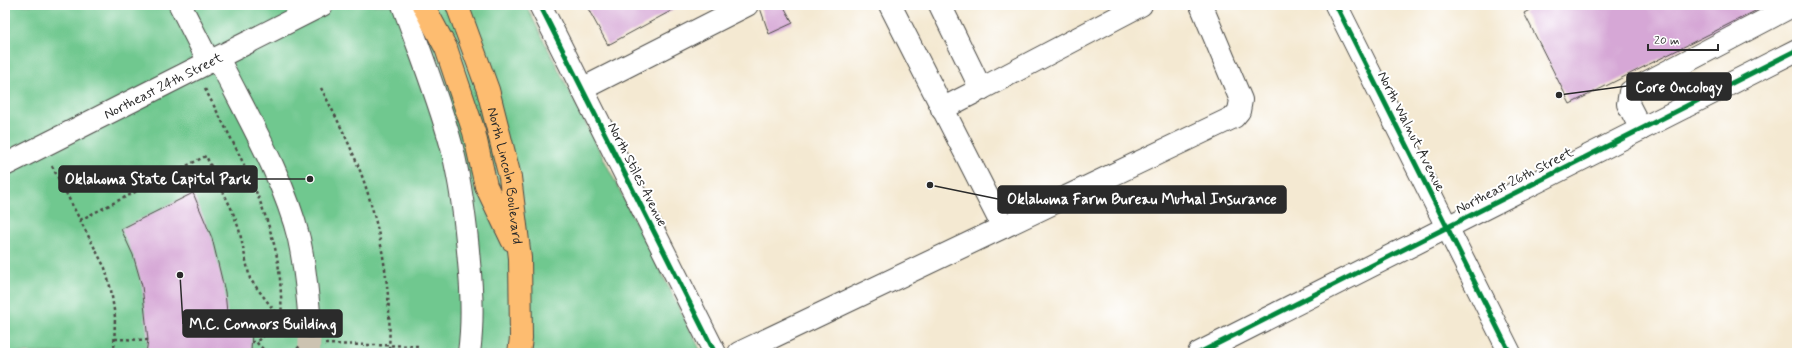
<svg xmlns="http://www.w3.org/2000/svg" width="1802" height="358" font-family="Mynerve,sans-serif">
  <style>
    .green { fill: #6fc88f; stroke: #4d7a5d }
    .building { fill: #d6a7d6 }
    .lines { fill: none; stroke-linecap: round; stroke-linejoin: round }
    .minor-tunnel { stroke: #ccc3b1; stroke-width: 22; stroke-dasharray: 22 11; stroke-linecap: butt }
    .minor-casing { stroke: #494844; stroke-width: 24 }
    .major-casing { stroke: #494844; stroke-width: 24 }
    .path { stroke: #494844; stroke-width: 2.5; stroke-dasharray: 3 3; stroke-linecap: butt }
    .minor { stroke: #fff; stroke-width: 22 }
    .major { stroke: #fdbc6f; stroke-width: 22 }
    .cycleway-casing { stroke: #fff; stroke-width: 8 }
    .cycleway { stroke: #00873e; stroke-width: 5 }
    .labels { text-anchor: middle; stroke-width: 4; stroke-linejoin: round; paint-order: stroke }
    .street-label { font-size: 14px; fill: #2b2b2b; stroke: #fff }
    .leader { fill: none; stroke: #2b2b2b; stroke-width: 1.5 }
    .callout-dot { fill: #2b2b2b; stroke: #fff; stroke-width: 1.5 }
    .callout { fill: #2b2b2b; stroke: #2b2b2b; stroke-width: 1.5 }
    .callout-label { font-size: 15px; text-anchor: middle; font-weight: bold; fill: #fff }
  </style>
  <rect width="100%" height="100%" fill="#fff"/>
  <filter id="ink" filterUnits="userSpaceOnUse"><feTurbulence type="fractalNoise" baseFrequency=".025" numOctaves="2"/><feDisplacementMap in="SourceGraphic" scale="8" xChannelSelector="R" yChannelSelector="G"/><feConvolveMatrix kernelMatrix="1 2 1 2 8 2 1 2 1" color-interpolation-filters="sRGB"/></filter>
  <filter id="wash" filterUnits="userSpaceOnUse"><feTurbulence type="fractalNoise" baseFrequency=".012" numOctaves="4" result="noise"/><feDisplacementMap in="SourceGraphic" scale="16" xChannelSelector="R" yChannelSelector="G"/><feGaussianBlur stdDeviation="0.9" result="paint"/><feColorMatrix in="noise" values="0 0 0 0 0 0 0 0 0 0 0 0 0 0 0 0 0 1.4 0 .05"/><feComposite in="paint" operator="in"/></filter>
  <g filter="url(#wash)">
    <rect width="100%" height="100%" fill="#f4e9d2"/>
    <path class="green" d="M5,5h521l176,348h-697z"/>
    <g id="blocks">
      <path class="building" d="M586,5h96l-74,40z
        M759,5h24l10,18 -24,11z
        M1539,5h228l-197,99 -46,-91z
        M193,193l19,45 13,54 3,31h12v6l12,1 -1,23h-105l2,-13 -6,-54 -9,-31 -12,-26z"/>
    </g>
  </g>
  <g filter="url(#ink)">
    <use href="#blocks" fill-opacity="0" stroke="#494844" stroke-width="1"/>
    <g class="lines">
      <path class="minor-tunnel" d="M309,353l1,-27"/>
      <defs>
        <g id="minor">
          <path d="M180,5l29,57"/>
          <path d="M403,5c17,47 36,94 49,143 9,37 14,76 17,114 3,30 4,61 0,91"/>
          <path d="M540,5l175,348"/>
          <path d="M890,5l113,222"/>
          <path d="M940,5l41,84 160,-84"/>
          <path d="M1336,5l174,348"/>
          <path d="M218,58c28,56 66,120 81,181 6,28 9,58 11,87"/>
          <path d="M582,89l165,-84"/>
          <path d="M942,109l39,-20"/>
          <path d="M1641,129l-13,-25 2,-12 10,-6 154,-81"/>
          <path id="s1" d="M5,165l317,-160"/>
          <path d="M739,353l495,-236 5,-6 2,-11 -40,-95"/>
          <path d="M1199,353l598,-303"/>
        </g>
        <g id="major">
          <path d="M423,5l23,43 28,84 12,54 26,54"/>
          <path id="s2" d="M457,5l31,85 22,87 10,81 1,80 -2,15"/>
        </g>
      </defs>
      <use href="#minor" class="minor-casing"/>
      <use href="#major" class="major-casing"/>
      <path class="path" d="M321,88c15,29 30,58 41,88 20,56 30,118 27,177
        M205,89c27,51 56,103 70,159 6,24 6,49 7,73l-26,21 11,11
        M52,166l53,102 6,22 4,27 -1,36
        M80,220l126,-64 26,54 7,19 11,50 36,47
        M115,339l33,1
        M251,342h5
        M325,344l94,2
        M293,353l7,-7"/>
      <use href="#minor" class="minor"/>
      <use href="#major" class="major"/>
      <defs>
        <path id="cycleway" d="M540,5l175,348
          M1336,5l174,348
          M1199,353l598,-303"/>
      </defs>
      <use href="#cycleway" class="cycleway-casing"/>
      <use href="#cycleway" class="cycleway"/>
    </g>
  </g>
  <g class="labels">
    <g class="street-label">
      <text dy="5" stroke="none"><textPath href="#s1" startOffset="177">Northeast 24th Street</textPath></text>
      <text transform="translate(1412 131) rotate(63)" y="5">North Walnut Avenue</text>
      <text transform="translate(638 174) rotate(63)" y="5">North Stiles Avenue</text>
      <text dy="5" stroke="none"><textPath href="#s2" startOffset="178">North Lincoln Boulevard</textPath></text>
      <text transform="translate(1514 180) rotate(-27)" y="5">Northeast 26th Street</text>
    </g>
  </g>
  <path class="leader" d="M1559 95L1627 86M310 179L257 179M930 185L998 199M180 275L183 324"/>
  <g class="callout-dot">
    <circle cx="1559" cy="95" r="4"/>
    <circle cx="310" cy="179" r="4"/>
    <circle cx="930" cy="185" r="4"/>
    <circle cx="180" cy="275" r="4"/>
  </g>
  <g class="callout">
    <rect x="1627" y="73" width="104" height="27" rx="4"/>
    <rect x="59" y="166" width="198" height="26" rx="4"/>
    <rect x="998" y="186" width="288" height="27" rx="4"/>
    <rect x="183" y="310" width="159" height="27" rx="4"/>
  </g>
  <g class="callout-label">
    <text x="1679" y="92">Core Oncology</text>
    <text x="158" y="184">Oklahoma State Capitol Park</text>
    <text x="1142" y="204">Oklahoma Farm Bureau Mutual Insurance</text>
    <text x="263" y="329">M.C. Connors Building</text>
  </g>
  <rect width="1802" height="358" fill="none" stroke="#fff" stroke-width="20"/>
  <path d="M1648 44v6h70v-6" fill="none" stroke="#2b2b2b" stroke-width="2"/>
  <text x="1654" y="44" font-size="12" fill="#2b2b2b" stroke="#ffffff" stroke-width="3" paint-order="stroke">20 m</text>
</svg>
